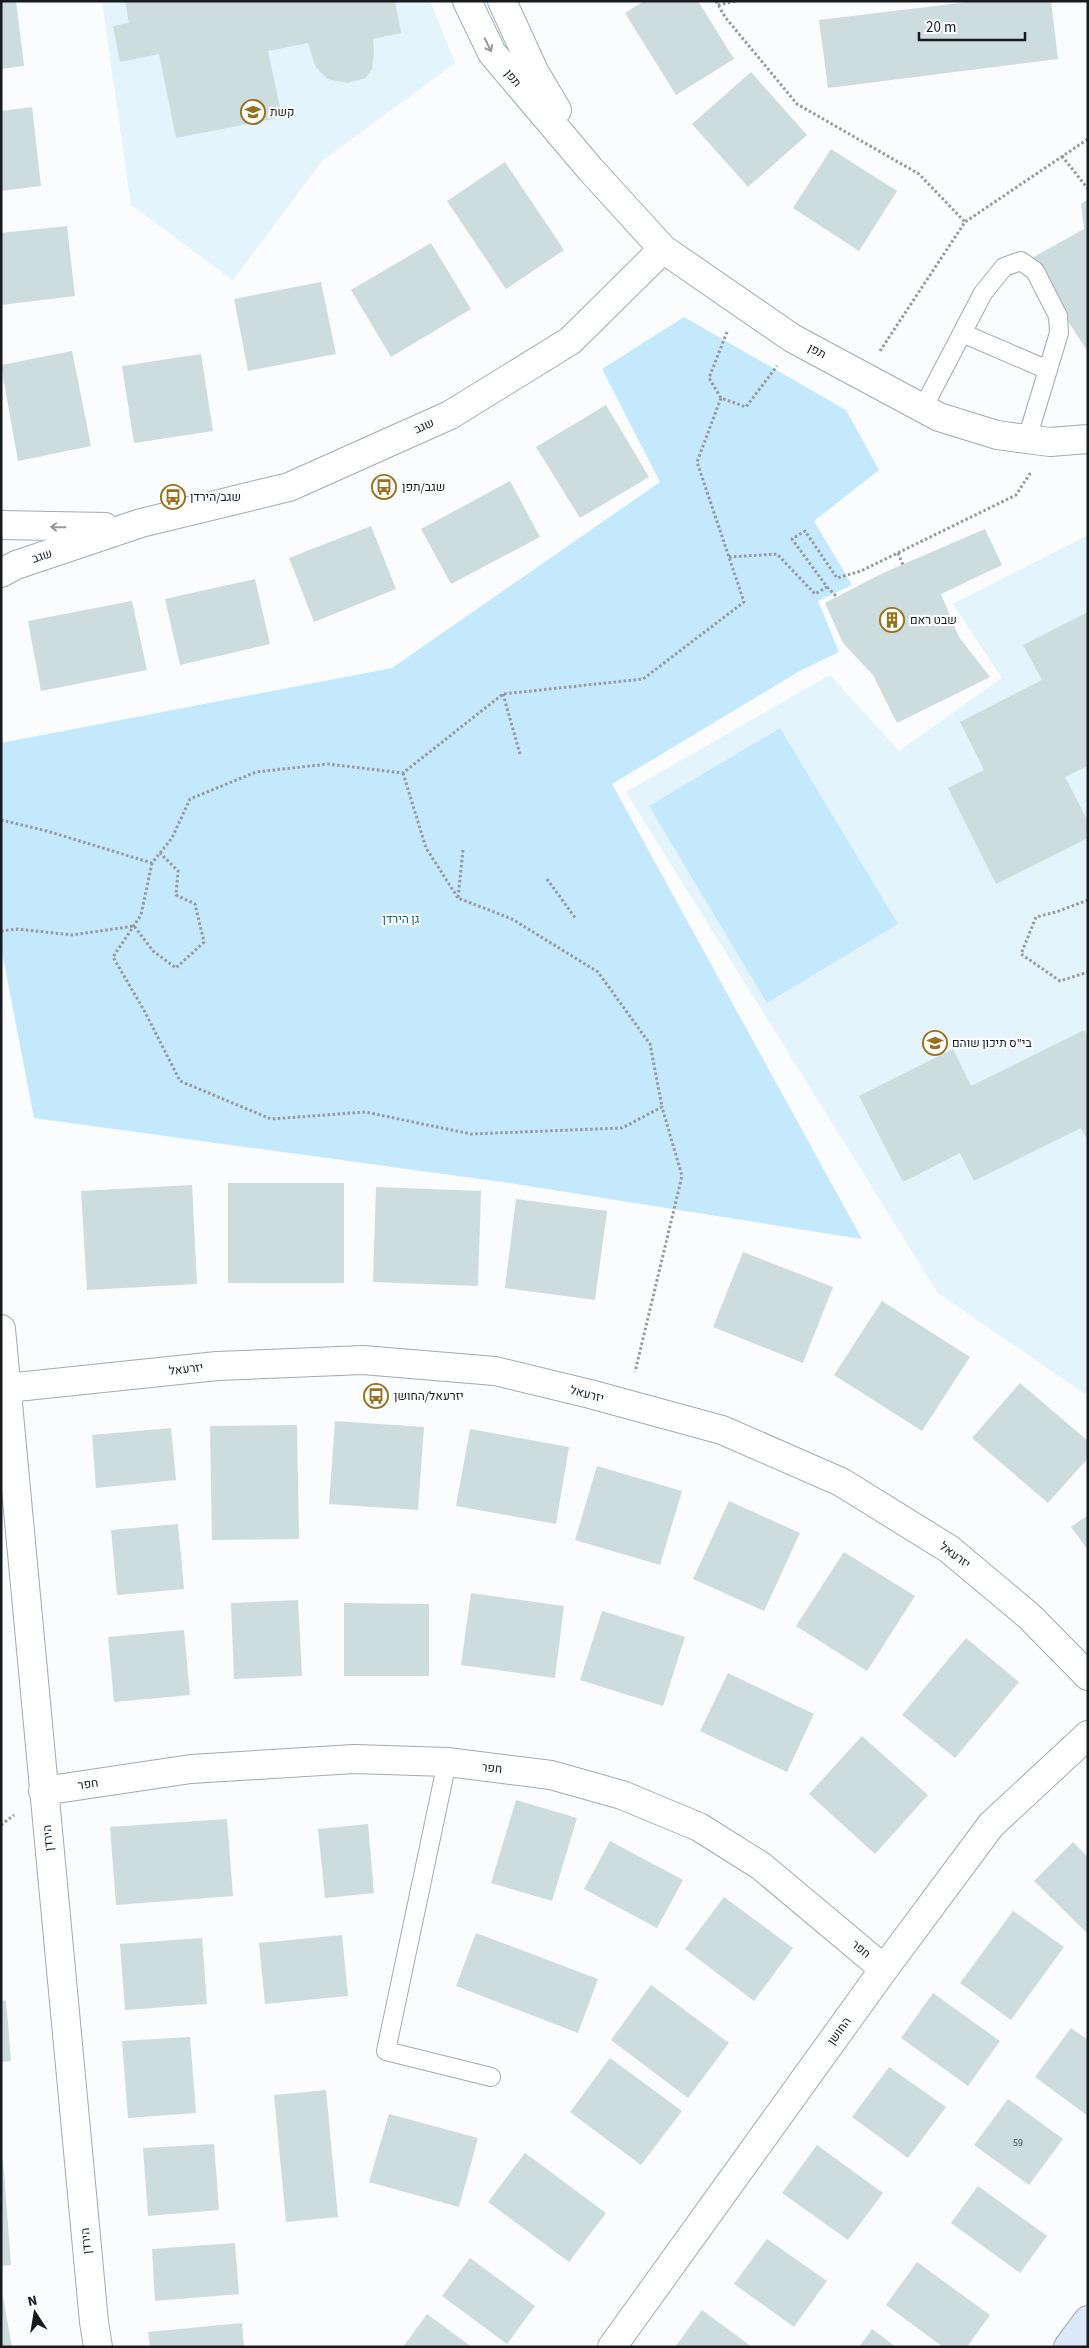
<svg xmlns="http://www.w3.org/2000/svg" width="1089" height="2348" font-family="'Source Sans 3',Heebo,sans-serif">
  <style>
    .built { fill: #e4f4fd }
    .green { fill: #c4e9fd }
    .building { fill: #cddcdd }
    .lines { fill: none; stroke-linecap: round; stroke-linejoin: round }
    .lane-casing { stroke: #9faab1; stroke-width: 20 }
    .street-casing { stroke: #9faab1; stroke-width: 30 }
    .secondary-casing { stroke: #9faab1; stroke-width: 30 }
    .path { stroke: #96999b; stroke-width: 3; stroke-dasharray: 2.5 2.5; stroke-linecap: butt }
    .lane { stroke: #fff; stroke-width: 18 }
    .street { stroke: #fff; stroke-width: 28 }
    .secondary { stroke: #dde8fb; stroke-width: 28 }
    .oneway { stroke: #97989a }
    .labels { text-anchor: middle; stroke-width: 4.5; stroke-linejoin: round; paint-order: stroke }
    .number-label { font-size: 10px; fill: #444b4e }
    .street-label { font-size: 12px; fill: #171b1e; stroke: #fafcfd }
    .poi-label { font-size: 12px; fill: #171b1e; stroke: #fafcfd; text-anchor: start }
    .park-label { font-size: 12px; fill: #155f7d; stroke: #fafcfd }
  </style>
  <rect width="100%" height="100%" fill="#fafcfd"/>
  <path class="built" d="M102,1h328l25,62 -133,98 -89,119 -102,-75z
    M1088,535v861l-150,-103 -312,-501 204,-117 69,76 103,-73 -49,-74z"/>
  <path class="green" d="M684,317l162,93 33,60 -65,51 38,64 -34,16 21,51 -41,20 -186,112 250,455 -353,-56 -475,-65 -33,-171v-204l391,-75 268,-186 -58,-113z
    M780,728l118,196 -131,79 -118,-197z"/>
  <path class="building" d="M1,1h15l8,65 -23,3z
    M125,1h270l6,32 -28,6 1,15 -2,15 -6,9 -19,5 -20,-4 -12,-13 -7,-23 -40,8 14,66 -106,21 -17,-84 -39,8 -7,-36 16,-3z
    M644,1h54l36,58 -58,36 -51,-82z
    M976,1h75l7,58 -230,29 -9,-68z
    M751,72l56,63 -59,52 -56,-63z
    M32,107l9,79 -40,5v-80z
    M831,149l66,42 -38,60 -66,-43z
    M505,162l59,88 -58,39 -59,-88z
    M1088,199v149l-2,1 -58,-89 56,-31 -3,-25z
    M67,226l8,70 -74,9v-72z
    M431,243l40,66 -80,48 -40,-67z
    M321,282l15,72 -88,17 -14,-72z
    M72,351l19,95 -73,15 -17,-96z
    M201,354l12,77 -79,12 -12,-77z
    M606,405l43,72 -69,41 -44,-71z
    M510,481l30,56 -89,47 -30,-55z
    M371,526l25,63 -82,33 -25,-64z
    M985,529l17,36 -61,29 18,43 31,40 -93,46 -24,-48 -30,-32 -18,-40 58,-30z
    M255,579l15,65 -90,21 -15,-66z
    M132,601l15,69 -106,21 -13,-70z
    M1088,612v154l-23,11 23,44v17l-92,46 -48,-96 36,-18 -24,-48 82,-42 -19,-35z
    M1084,1030l4,7v104l-7,-13 -107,53 -14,-28 -57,29 -44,-86 94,-47 18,37z
    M228,1183h116v100h-116z
    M192,1185l5,99 -110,6 -6,-99z
    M376,1187l105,4 -3,95 -105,-4z
    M516,1199l91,12 -12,89 -90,-12z
    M743,1252l90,35 -30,76 -90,-36z
    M882,1301l88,56 -48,74 -88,-56z
    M1020,1383l68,58v17l-40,45 -76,-65z
    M335,1421l89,6 -6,83 -89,-6z
    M297,1425l2,114 -87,1 -2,-114z
    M171,1428l5,52 -80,8 -4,-53z
    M470,1429l99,18 -13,77 -100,-18z
    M597,1466l85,25 -22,74 -85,-25z
    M729,1501l71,32 -36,78 -71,-32z
    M1088,1515v35l-17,-23z
    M178,1524l6,65 -67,6 -6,-65z
    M844,1552l71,44 -48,75 -71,-45z
    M471,1593l93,13 -9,72 -94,-13z
    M298,1600l4,76 -68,3 -3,-76z
    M344,1603l85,1v72h-85z
    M602,1611l83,26 -22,69 -83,-26z
    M184,1630l6,65 -76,7 -6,-65z
    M966,1638l53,44 -64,76 -53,-43z
    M728,1673l86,41 -27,58 -87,-41z
    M862,1736l66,59 -53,59 -66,-60z
    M516,1800l61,18 -25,83 -61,-18z
    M227,1819l6,77 -117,9 -6,-78z
    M368,1824l6,69 -49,5 -7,-69z
    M610,1841l73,39 -26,48 -73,-39z
    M1073,1842l15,15v77l-54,-53z
    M724,1897l69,51 -39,53 -69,-52z
    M1013,1911l51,36 -53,73 -51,-37z
    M476,1933l122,46 -20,54 -122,-47z
    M342,1935l6,61 -83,8 -6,-61z
    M202,1938l5,66 -82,6 -5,-66z
    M651,1985l78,58 -41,55 -77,-58z
    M933,1993l67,48 -32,45 -67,-48z
    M6,2000l5,61 -10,1v-61z
    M1071,2028l17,12v76l-53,-39z
    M190,2037l6,76 -68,5 -6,-77z
    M610,2058l72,53 -41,54 -71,-53z
    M889,2067l57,40 -38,51 -56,-41z
    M326,2090l12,127 -52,5 -12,-127z
    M1008,2099l55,40 -34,46 -55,-40z
    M389,2114l89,24 -19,69 -90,-25z
    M214,2144l5,66 -71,6 -5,-68z
    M817,2145l66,48 -35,47 -66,-47z
    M525,2153l81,60 -37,49 -81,-60z
    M1,2160h2l8,105 -10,1z
    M978,2186l69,50 -27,37 -69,-50z
    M767,2239l60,42 -33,46 -60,-43z
    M235,2243l4,51 -84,7 -3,-52z
    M470,2258l65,48 -28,38 -65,-48z
    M917,2262l73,53 -23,32h-24l-57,-42z
    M1,2297h2l9,50h-11z
    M702,2310l50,37h-77z
    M427,2314l45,33h-69z
    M242,2323l2,24h-94l-2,-15z
    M872,2329l24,18h-37z"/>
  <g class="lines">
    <defs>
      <path id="lane" d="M962,333l86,37
        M923,408l60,-115 21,-26 17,-6 14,10 23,45 1,17 -32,106
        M447,1762l-61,289 105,26"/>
      <path id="street" d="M467,1l25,52 99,117 72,79 129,89 147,79 58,18 53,7 38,-3
        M502,1l32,70 23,39
        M1,525l104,2
        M1,573l15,-8 125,-42 148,-36 161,-72 120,-74 93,-92
        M1,1329l93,993 4,25
        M7,1388l210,-22 146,-6 132,11 95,23 132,36 119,52 108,67 80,67 59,60
        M43,1791l148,-22 163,-10 93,3 104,13 71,20 77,32 62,39 123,103
        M612,2347l272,-378 107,-144 97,-90"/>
      <path id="secondary" d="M1068,2347l20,-27"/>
    </defs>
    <use href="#lane" class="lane-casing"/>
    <use href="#street" class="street-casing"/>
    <use href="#secondary" class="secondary-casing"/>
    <path class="path" d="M716,1l9,16 72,87 122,70 46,48
      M718,5l18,-4
      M1062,156l26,33
      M727,332l-18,46 12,20 25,9 31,-41
      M880,351l85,-129 123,-83
      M898,553l5,12
      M729,557l48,-3 38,40 12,-7 -35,-48 13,-8 32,47 24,-7 155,-76 15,-23
      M827,587l10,10
      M503,694l17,60
      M403,773l23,75 32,50
      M1,820l46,11 105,32 20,-25 18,-39 66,-27 72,-8 75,9 100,-79 140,-15 101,-77 -47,-140 24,-64
      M463,850l-5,48 54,21 86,53 52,72 12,63
      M152,863l-11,52 -28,42 32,55 35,69 91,38 94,-7 106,22 151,-6 40,-21 20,69 -47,196
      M547,879l29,40
      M1088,900l-32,12 -20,5 -15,37 39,27 28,-9
      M1,931l16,-2 55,6 62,-9 19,25 23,17 28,-26 -9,-38 -19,-9 2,-24 -18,-18
      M1,1825l13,-10"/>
    <use href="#lane" class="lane"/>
    <use href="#street" class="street"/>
    <use href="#secondary" class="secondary"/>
  </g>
  <defs><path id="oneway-shaft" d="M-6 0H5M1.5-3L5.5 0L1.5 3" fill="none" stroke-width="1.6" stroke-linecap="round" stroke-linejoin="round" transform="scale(1.25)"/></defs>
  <g class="oneway">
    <use href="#oneway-shaft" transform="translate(488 45) rotate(64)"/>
    <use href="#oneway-shaft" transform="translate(58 527) rotate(-179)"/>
  </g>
  <defs>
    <symbol id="school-ring" viewBox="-11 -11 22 22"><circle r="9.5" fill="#fafcfd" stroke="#97711b" stroke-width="1.5"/><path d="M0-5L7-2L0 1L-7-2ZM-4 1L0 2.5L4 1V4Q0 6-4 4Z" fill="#97711b"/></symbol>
    <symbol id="bus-ring" viewBox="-11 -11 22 22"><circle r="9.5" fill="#fafcfd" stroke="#97711b" stroke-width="1.5"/><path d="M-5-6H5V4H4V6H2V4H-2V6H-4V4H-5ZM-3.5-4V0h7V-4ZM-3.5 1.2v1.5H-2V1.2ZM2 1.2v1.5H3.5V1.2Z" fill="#97711b"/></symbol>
    <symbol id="building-ring" viewBox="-11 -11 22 22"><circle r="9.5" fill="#fafcfd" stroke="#97711b" stroke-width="1.5"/><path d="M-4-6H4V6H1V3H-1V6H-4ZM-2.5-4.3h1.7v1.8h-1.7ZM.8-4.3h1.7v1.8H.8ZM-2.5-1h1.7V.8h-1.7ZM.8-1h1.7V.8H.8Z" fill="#97711b"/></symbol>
  </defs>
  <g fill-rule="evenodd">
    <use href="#school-ring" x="239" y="98" width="28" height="28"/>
    <use href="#bus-ring" x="370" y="473" width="28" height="28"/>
    <use href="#bus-ring" x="159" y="483" width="28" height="28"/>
    <use href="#building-ring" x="878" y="606" width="28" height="28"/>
    <use href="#school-ring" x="921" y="1029" width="28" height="28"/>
    <use href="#bus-ring" x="362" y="1382" width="28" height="28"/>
  </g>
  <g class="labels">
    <g class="number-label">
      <text x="1018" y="2146">59</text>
    </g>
    <g class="street-label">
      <text transform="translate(513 78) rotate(50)" y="4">תפן</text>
      <text transform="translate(817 351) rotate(28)" y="4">תפן</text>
      <text transform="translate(424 426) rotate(-24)" y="4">שגב</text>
      <text transform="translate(42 556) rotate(-19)" y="4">שגב</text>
      <text transform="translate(186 1369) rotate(-6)" y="4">יזרעאל</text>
      <text transform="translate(587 1394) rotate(15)" y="4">יזרעאל</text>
      <text transform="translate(955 1555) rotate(37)" y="4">יזרעאל</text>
      <text transform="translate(492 1768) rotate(7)" y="4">חפר</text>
      <text transform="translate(88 1784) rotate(-8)" y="4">חפר</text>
      <text transform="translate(48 1838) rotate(-95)" y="4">הירדן</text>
      <text transform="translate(861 1949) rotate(40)" y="4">חפר</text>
      <text transform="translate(839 2031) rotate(-54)" y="4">החושן</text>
      <text transform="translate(86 2241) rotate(-95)" y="4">הירדן</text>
    </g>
    <g class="poi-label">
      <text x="270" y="116">קשת</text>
      <text x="402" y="491">שגב/תפן</text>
      <text x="190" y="501">שגב/הירדן</text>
      <text x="910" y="624">שבט ראם</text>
      <text x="952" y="1047">בי"ס תיכון שוהם</text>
      <text x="394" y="1400">יזרעאל/החושן</text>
    </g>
    <g class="park-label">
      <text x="401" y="923">גן הירדן</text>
    </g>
  </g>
  <rect width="1089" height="2348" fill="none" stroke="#171b1e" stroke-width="5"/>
  <g transform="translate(35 2313) rotate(348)" stroke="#fafcfd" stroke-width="4" paint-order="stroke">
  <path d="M0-4L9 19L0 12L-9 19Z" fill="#171b1e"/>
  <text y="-8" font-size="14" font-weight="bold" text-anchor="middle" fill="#171b1e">N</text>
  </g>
  <path d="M919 32v8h106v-8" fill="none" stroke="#171b1e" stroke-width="2.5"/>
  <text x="926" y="32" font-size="15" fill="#171b1e" stroke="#fafcfd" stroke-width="4" paint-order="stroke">20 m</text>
</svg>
